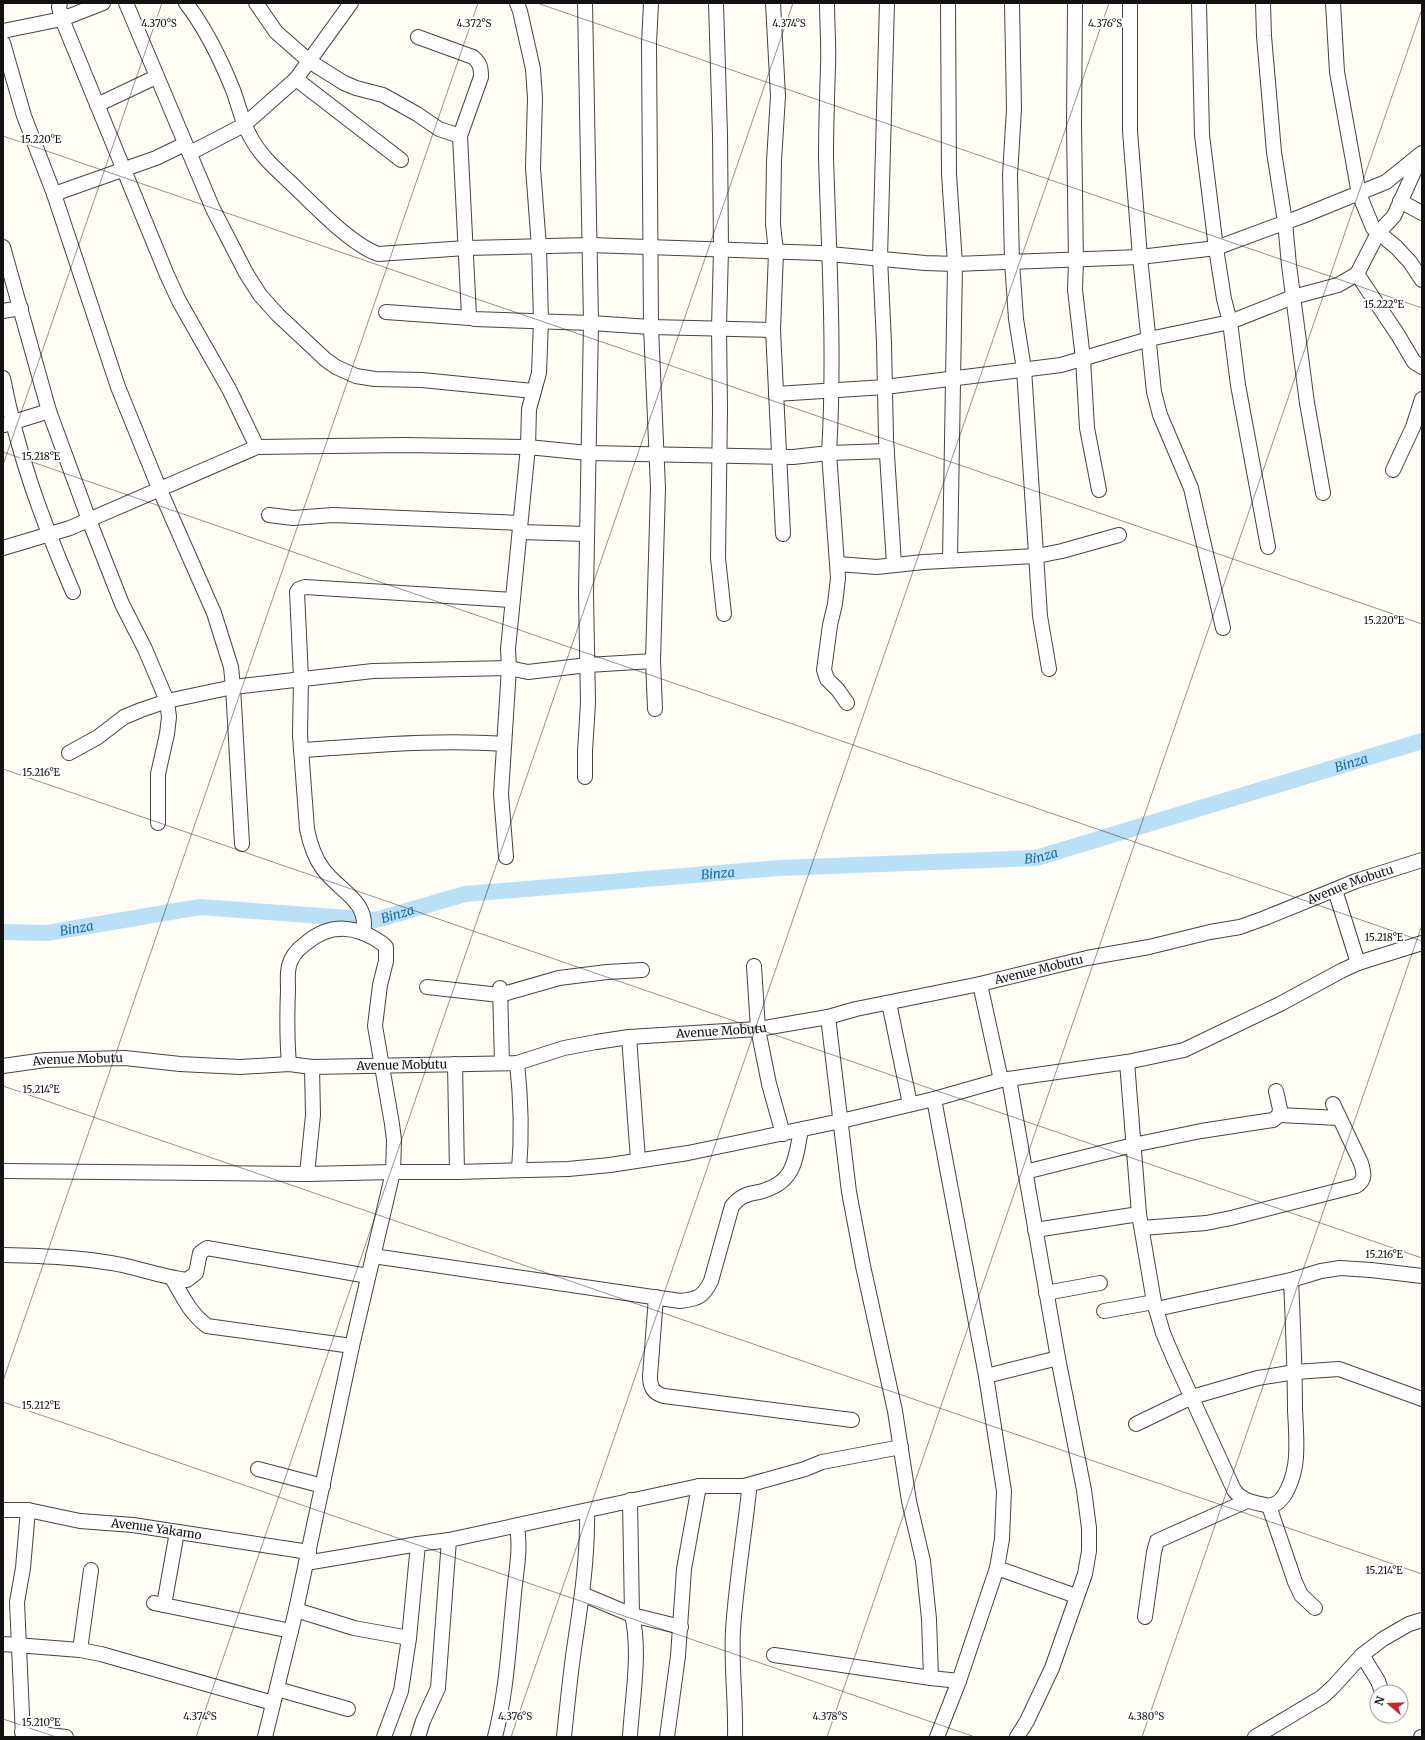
<svg xmlns="http://www.w3.org/2000/svg" width="1425" height="1740" font-family="Merriweather,serif">
  <style>
    .lines { fill: none; stroke-linecap: round; stroke-linejoin: round }
    .river { stroke: #b9e0f7; stroke-width: 16 }
    .minor-casing { stroke: #444; stroke-width: 16 }
    .minor { stroke: #fff; stroke-width: 14 }
    .ticks { fill: none; stroke: #111; stroke-width: 1; stroke-opacity: 0.45 }
    .labels { text-anchor: middle; stroke-width: 4; stroke-linejoin: round; paint-order: stroke }
    .street-label { font-size: 12px; fill: #111; stroke: #fff }
    .water-label { font-size: 13px; font-style: italic; fill: #1768a6; stroke: #fff }
    .ticks-label { font-size: 10px; text-anchor: middle; fill: #111; stroke: #fff; stroke-width: 4; stroke-linejoin: round; paint-order: stroke }
  </style>
  <rect width="100%" height="100%" fill="#fffdf5"/>
  <g class="lines">
    <path class="river" id="s1" d="M3,932l44,1 153,-26 176,13 89,-26 315,-26 256,-10 386,-117"/>
    <defs>
      <g id="minor">
        <path d="M60,3l-1,4 3,12 105,256 12,26 50,88 28,58"/>
        <path d="M126,3l87,206 33,64 14,22 18,20 48,45 10,7 20,9 19,3 47,1 111,11"/>
        <path d="M186,3c20,26 35,57 47,87 6,16 9,32 17,46 11,22 31,37 48,54 20,19 54,55 80,64l88,-6 124,-3 229,8 106,10 30,1 185,-7 76,-9 84,-31 86,-35 36,-29"/>
        <path d="M256,3l20,29 33,29 35,22 12,5 27,7 34,19 22,15 21,7"/>
        <path d="M651,3l-2,41 2,283 7,161 -5,173 2,48"/>
        <path d="M716,3l4,132 1,115 -2,77 1,83 -2,148 6,56"/>
        <path d="M773,3l5,93 -4,65 -1,63 3,28 -3,78 10,204"/>
        <path d="M887,3l-7,255 4,85 2,96 8,125"/>
        <path d="M948,3l1,171 6,90 -5,296"/>
        <path d="M1012,3l2,106 -4,66 2,87 4,57 8,50 16,247 9,53"/>
        <path d="M1075,3l-1,121 2,137 -1,29 8,69 4,69 12,62"/>
        <path d="M1130,3v128l10,126 14,135 6,23 31,73 32,140"/>
        <path d="M1199,3l3,132 14,113 8,51 6,23 8,63 30,162"/>
        <path d="M1263,3l1,33 10,116 11,70 4,43 18,138 16,90"/>
        <path d="M1333,3l4,69 22,122 14,34 23,19 14,15 12,18"/>
        <path d="M3,31l59,-12 41,-16"/>
        <path d="M418,37l55,20c7,6 8,10 8,20l-21,59 9,180 5,3 117,4 60,4 122,3"/>
        <path d="M3,43l21,73 30,78 64,193 41,101 55,125 17,54 2,20 9,157"/>
        <path d="M296,79l105,81"/>
        <path d="M97,105l59,-28"/>
        <path d="M190,153l54,-28 52,-46 55,-76"/>
        <path d="M54,194l102,-36 29,-14"/>
        <path d="M1400,201l22,12"/>
        <path d="M3,247l46,164 40,109 33,84 23,45 22,52 2,16 -2,17 -9,40v49"/>
        <path d="M1357,274l41,61 16,27 8,5"/>
        <path d="M3,311l18,-3"/>
        <path d="M386,312l84,6"/>
        <path d="M3,378c15,77 39,142 70,214"/>
        <path d="M776,394l109,-7 176,-22 88,-26 81,-17 63,-25 45,-12 19,-11 21,-41 16,-17 26,-58"/>
        <path d="M4,425l45,-14"/>
        <path d="M1393,470l20,-43 9,-28"/>
        <path d="M269,515l24,3 40,-3 187,8"/>
        <path d="M520,532l67,2"/>
        <path d="M3,548l67,-20 187,-81 147,-2 124,2 60,6 205,4 36,-4c6,-98 0,-197 -3,-296 0,-30 1,-60 2,-90 1,-22 -1,-43 -1,-64"/>
        <path d="M838,564l39,3 46,-5 114,-6 25,-5 57,-16"/>
        <path d="M847,703l-9,-13 -11,-11 -3,-9 6,-45 5,-21 3,-26 -9,-125 58,-2"/>
        <path d="M301,750c67,-4 135,-11 203,-6"/>
        <path d="M69,753l29,-16 26,-20 17,-7 26,-9 66,-14 140,-16 136,-3 19,4 60,-7 65,-4"/>
        <path d="M585,777v-26l3,-48 -2,-110 5,-270 -6,-320"/>
        <path d="M506,857l-5,-63 8,-126 -1,-19 20,-202 1,-38 10,-36 2,-52 -2,-74 -6,-79 2,-70 -2,-29 -13,-58 -3,-8"/>
        <path d="M1335,890l23,73"/>
        <path d="M363,933c7,-32 -24,-42 -40,-64 -9,-12 -13,-25 -16,-40l-7,-94 1,-57 -4,-86 2,-3 6,-2 207,13"/>
        <path d="M754,966l4,63 11,55 14,50"/>
        <path d="M980,984l21,96"/>
        <path d="M427,987l73,8 59,-17 48,-6 35,-2"/>
        <path d="M500,988l2,75"/>
        <path d="M889,1003l21,101"/>
        <path d="M828,1017l21,175 14,74 32,145 14,90 14,60 6,58 2,59 28,3"/>
        <path d="M629,1037l9,123"/>
        <path d="M1127,1062l12,152 15,88 9,31 11,26 60,131c8,11 18,12 31,15 21,5 30,-33 31,-48 1,-15 0,-31 -1,-46 0,-44 -2,-87 -4,-131"/>
        <path d="M517,1063c4,36 5,71 2,107"/>
        <path d="M455,1064l2,108"/>
        <path id="s2" d="M3,1066l42,-6 80,-2 55,6 60,3 49,-3 23,3 205,-4 47,-15 32,-6 33,-5 129,-8 70,-12 28,-8 124,-25 107,-26 62,-11 61,-15 30,-5 25,-9 91,-37 66,-21"/>
        <path d="M1009,1079l49,279 26,132 5,38v23l-4,23 -33,94 -25,53 -10,16"/>
        <path d="M934,1099l52,277 18,115 -2,48 -5,29 -38,113 -22,56"/>
        <path d="M1279,1115l60,3"/>
        <path d="M3,1171l304,3 86,-2h64l111,-3 42,-4 78,-12 153,-32 93,-22 67,-19 126,-18 57,-12 96,-46 61,-33 17,-8 64,-20"/>
        <path d="M1025,1172l108,-27 68,-14 72,-11 6,-5 1,-6 -4,-18"/>
        <path d="M307,1174l6,-59 -1,-48"/>
        <path d="M1142,1228l64,-5 25,-5 125,-32c10,-6 8,-13 5,-23l-28,-59"/>
        <path d="M1035,1230l104,-16"/>
        <path d="M3,1255c39,1 80,2 119,10 22,5 43,12 65,15l9,-7 4,-20 7,-5 161,28"/>
        <path d="M373,1256l307,45c18,-2 23,-4 31,-20l21,-75c8,-10 15,-12 27,-14 36,-9 36,-31 42,-62"/>
        <path d="M172,1278c11,19 17,34 35,48l145,20"/>
        <path d="M1046,1293l54,-10"/>
        <path d="M656,1297l-6,79c0,11 3,17 14,20l188,24"/>
        <path d="M1156,1309l135,-29 30,-9 19,-3 31,2 51,6"/>
        <path d="M1104,1311l50,-9"/>
        <path d="M986,1376l72,-18"/>
        <path d="M1136,1424l56,-27 66,-19 37,-6 44,-3 83,30"/>
        <path d="M258,1469l65,17"/>
        <path d="M744,1486l61,-17 17,-7 79,-15"/>
        <path d="M1269,1506l26,76 6,13 14,13"/>
        <path id="s3" d="M3,1510h25l52,11 53,4 176,27"/>
        <path d="M306,1563l112,-19 31,-4 250,-54h45l5,5c-5,46 -13,93 -16,139 -2,36 3,71 2,107"/>
        <path d="M997,1568l79,28"/>
        <path d="M582,1594l50,21 49,12"/>
        <path d="M154,1603l137,28"/>
        <path d="M164,1605l13,-73"/>
        <path d="M296,1610l58,18 55,10"/>
        <path d="M1145,1617l9,-65 3,-11 90,-40"/>
        <path d="M3,1644l77,6 21,4 172,49"/>
        <path d="M80,1650l11,-80"/>
        <path d="M774,1655l157,23"/>
        <path d="M1362,1655l16,26 4,11"/>
        <path d="M277,1689l71,20"/>
        <path d="M22,1732l44,5"/>
        <path d="M23,1737l-6,-135 6,-34 5,-58"/>
        <path d="M265,1737l31,-127 56,-264 41,-174 1,-32 -2,-16 -17,-98 5,-41 6,-24v-14l-3,-3c-26,-19 -53,-22 -78,0 -7,5 -14,13 -16,22 -2,8 -1,16 -1,24 -1,25 -1,50 1,74"/>
        <path d="M384,1737l17,-46 8,-53 9,-94"/>
        <path d="M418,1737l5,-16 15,-33 11,-148"/>
        <path d="M495,1737c12,-47 14,-95 19,-143 2,-23 7,-44 3,-67"/>
        <path d="M564,1737c3,-30 6,-59 10,-88 7,-46 14,-92 13,-138"/>
        <path d="M630,1737c2,-38 11,-85 2,-122l-2,-115"/>
        <path d="M667,1737l11,-81 6,-87 15,-83"/>
        <path d="M1255,1737l67,-40 11,-10 29,-32 21,-16 26,-15 13,-4"/>
        <path d="M1421,1737h1"/>
      </g>
    </defs>
    <use href="#minor" class="minor-casing"/>
    <use href="#minor" class="minor"/>
  </g>
  <path class="ticks" d="M537,3l885,305M3,136l1419,488M3,452l1419,489M3,465l159,-462M3,769l1419,489M3,1086l1419,488M3,1381l475,-1378M3,1402l972,335M3,1719l53,18M196,1737l597,-1734M511,1737l598,-1734M827,1737l595,-1728M1142,1737l280,-812"/>
  <g class="labels">
    <g class="street-label">
      <text dy="4" stroke="none"><textPath href="#s2" startOffset="1371">Avenue Mobutu</textPath></text>
      <text dy="4" stroke="none"><textPath href="#s2" startOffset="1047">Avenue Mobutu</textPath></text>
      <text dy="4" stroke="none"><textPath href="#s2" startOffset="723">Avenue Mobutu</textPath></text>
      <text dy="4" stroke="none"><textPath href="#s2" startOffset="75">Avenue Mobutu</textPath></text>
      <text dy="4" stroke="none"><textPath href="#s2" startOffset="400">Avenue Mobutu</textPath></text>
      <text dy="4" stroke="none"><textPath href="#s3" startOffset="155">Avenue Yakamo</textPath></text>
    </g>
    <g class="water-label">
      <text dy="5" stroke="none"><textPath href="#s1" startOffset="1370">Binza</textPath></text>
      <text dy="5" stroke="none"><textPath href="#s1" startOffset="1046">Binza</textPath></text>
      <text dy="5" stroke="none"><textPath href="#s1" startOffset="722">Binza</textPath></text>
      <text dy="5" stroke="none"><textPath href="#s1" startOffset="398">Binza</textPath></text>
      <text dy="5" stroke="none"><textPath href="#s1" startOffset="74">Binza</textPath></text>
    </g>
  </g>
  <g class="ticks-label">
    <text x="159" y="27">4.370°S</text>
    <text x="474" y="27">4.372°S</text>
    <text x="789" y="27">4.374°S</text>
    <text x="1105" y="27">4.376°S</text>
    <text x="41" y="143">15.220°E</text>
    <text x="1384" y="308">15.222°E</text>
    <text x="41" y="460">15.218°E</text>
    <text x="1384" y="624">15.220°E</text>
    <text x="41" y="776">15.216°E</text>
    <text x="1384" y="941">15.218°E</text>
    <text x="41" y="1093">15.214°E</text>
    <text x="1384" y="1258">15.216°E</text>
    <text x="41" y="1409">15.212°E</text>
    <text x="1384" y="1574">15.214°E</text>
    <text x="200" y="1720">4.374°S</text>
    <text x="515" y="1720">4.376°S</text>
    <text x="830" y="1720">4.378°S</text>
    <text x="1146" y="1720">4.380°S</text>
    <text x="41" y="1726">15.210°E</text>
  </g>
  <rect width="1425" height="1740" fill="none" stroke="#111111" stroke-width="8"/>
  <g transform="translate(1389 1704) rotate(289)"><circle r="19" fill="#ffffff" stroke="#a0a0a0"/>
  <path d="M0-3L7 15L0 10L-7 15Z" fill="#c4262e"/>
  <text y="-6" font-size="11" font-weight="bold" text-anchor="middle" fill="#111111">N</text>
  </g>
</svg>
